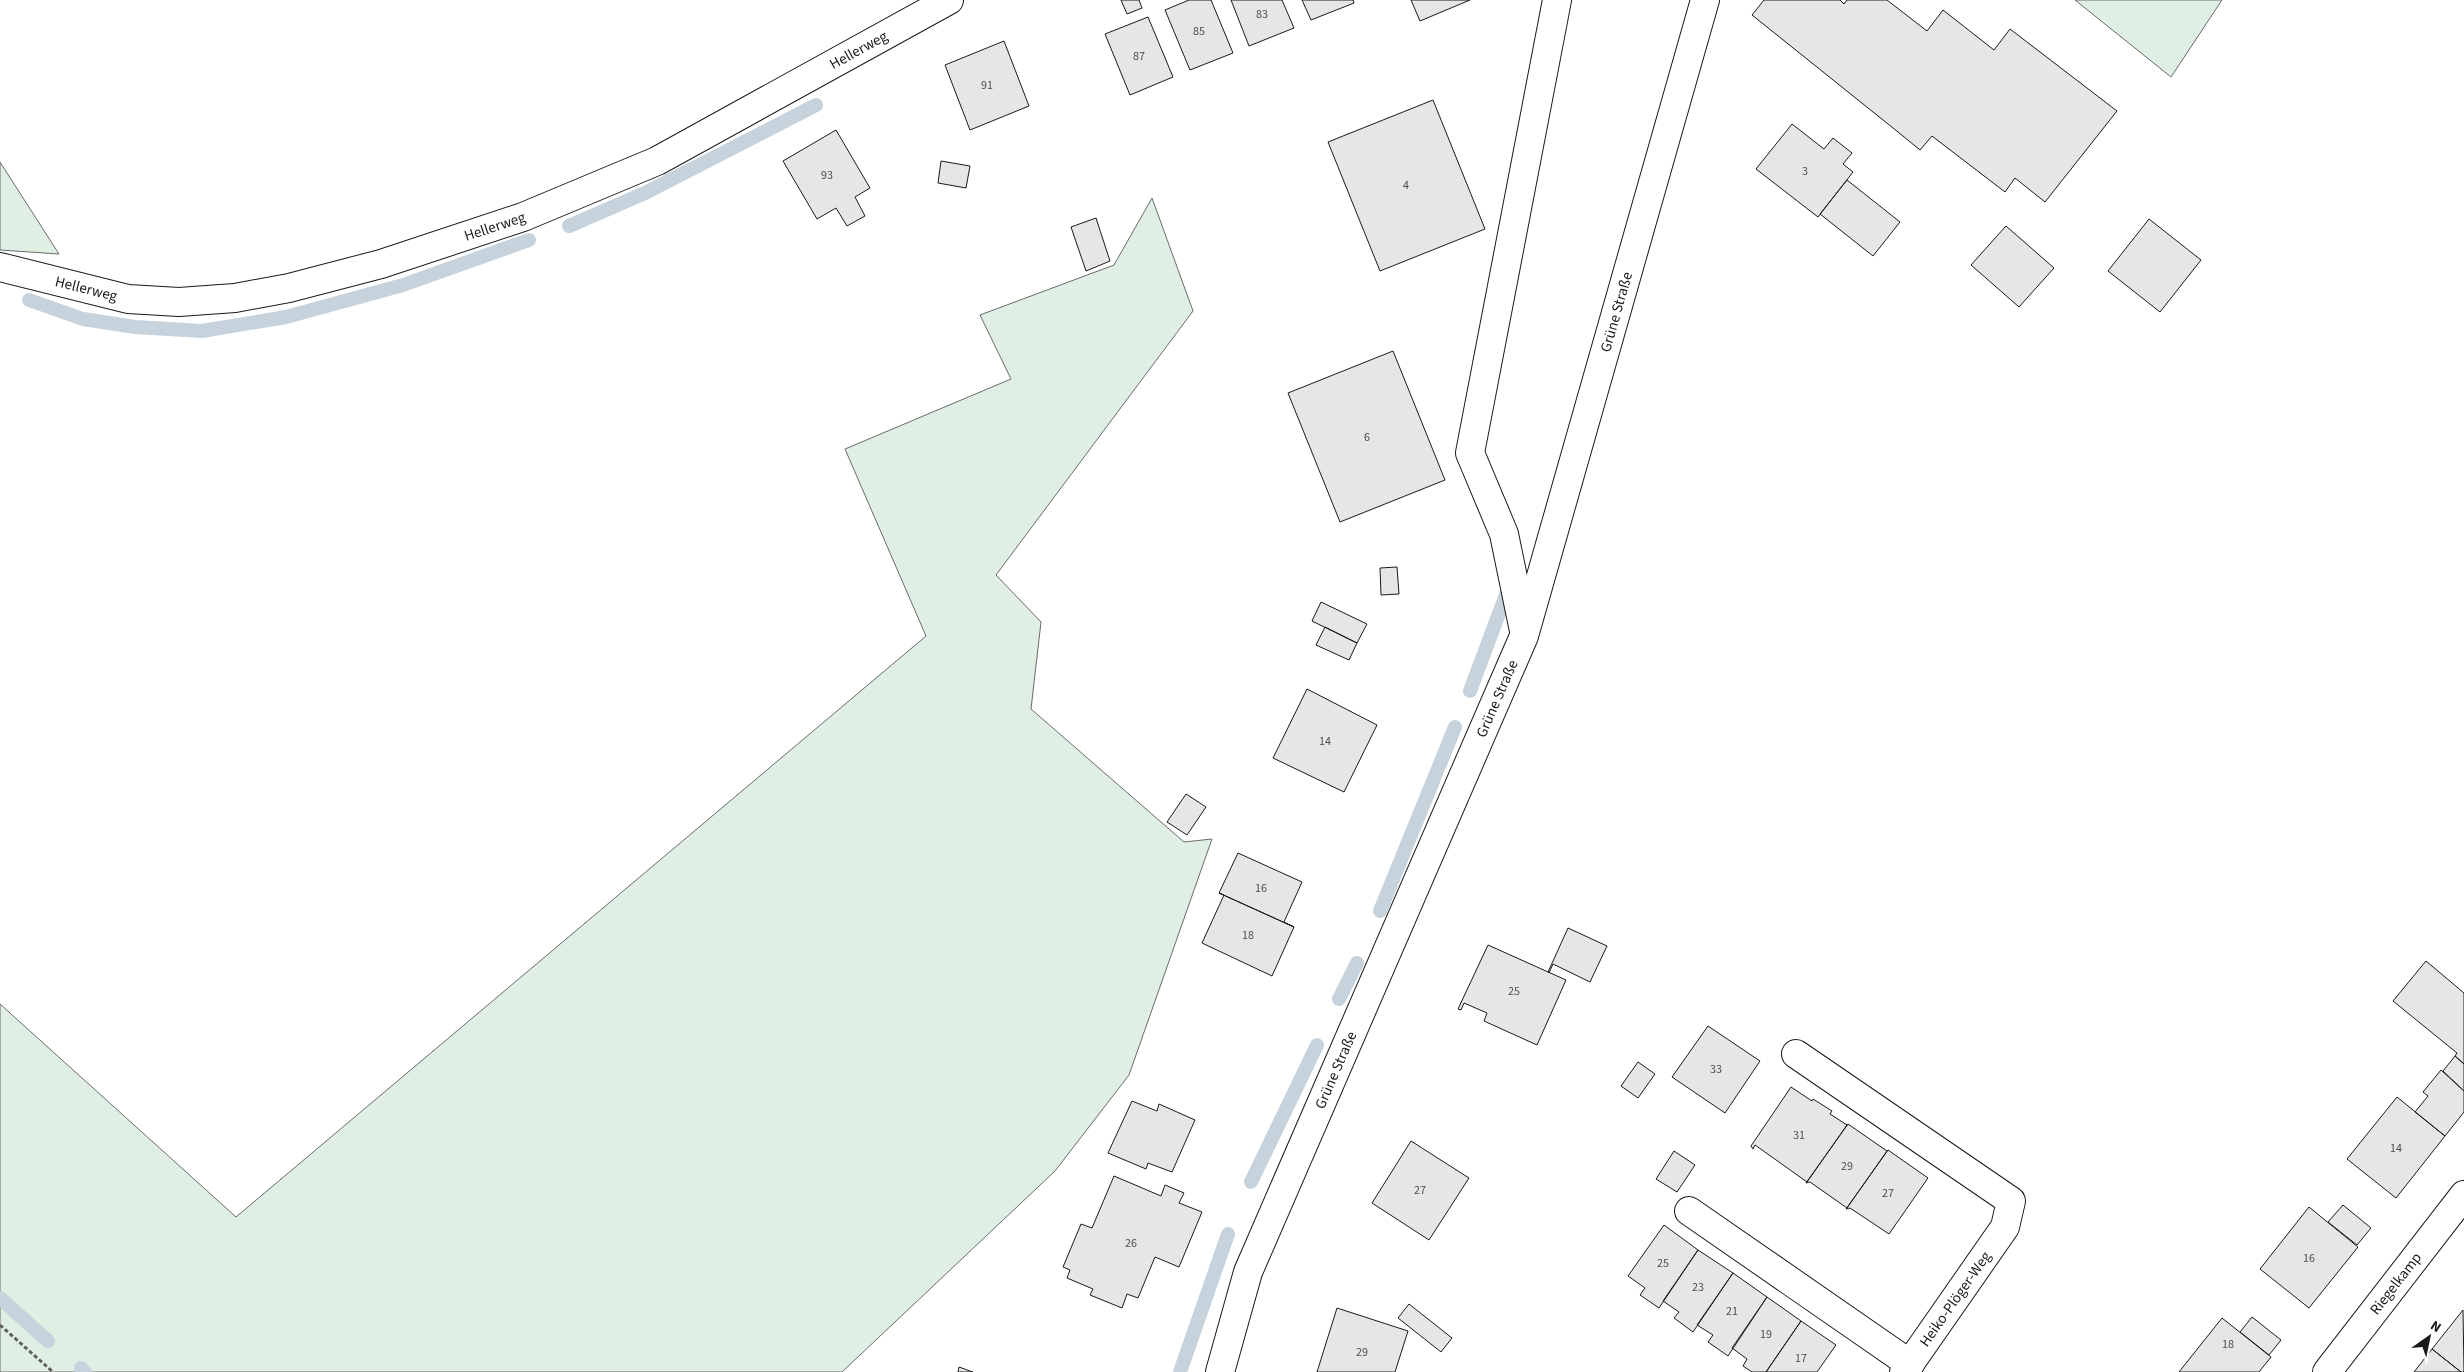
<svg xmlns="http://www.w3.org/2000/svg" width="2464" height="1372" font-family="'Source Sans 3',sans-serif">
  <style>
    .green { fill: #e0efe3; stroke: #6a6a6a }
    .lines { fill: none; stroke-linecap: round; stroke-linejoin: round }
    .stream { stroke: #c6d2dc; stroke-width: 14 }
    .building { fill: #e6e6e6; stroke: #1a1a1a }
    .minor-casing { stroke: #1a1a1a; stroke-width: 30 }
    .path { stroke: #5f5f5f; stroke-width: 3; stroke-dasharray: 4 2.5; stroke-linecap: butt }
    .minor { stroke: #fff; stroke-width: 28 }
    .labels { text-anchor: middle; stroke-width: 4; stroke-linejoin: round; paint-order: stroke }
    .number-label { font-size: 12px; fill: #4d4d4d }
    .street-label { font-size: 15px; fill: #1a1a1a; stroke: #fff }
  </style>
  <rect width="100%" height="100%" fill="#fff"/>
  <path class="green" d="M2075,0h147l-51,77z
    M0,162l59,92 -59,-4z
    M1152,198l41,113 -197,264 45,47 -10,87 153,133 28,-3 -83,236 -74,96 -213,201h-842v-368l236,213 690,-581 -81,-187 166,-70 -31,-64 134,-50z"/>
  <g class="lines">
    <path class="stream" d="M569,226l76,-33 171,-88
      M29,300l54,19 52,8 67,4 84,-14 117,-32 126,-45
      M1470,691l37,-99
      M1380,911l75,-184
      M1339,999l18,-36
      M1251,1182l66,-137
      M0,1298l48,43
      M81,1368l4,4
      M1180,1372l48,-138"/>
  </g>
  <path class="building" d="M1121,0h18l3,8 -15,6z
    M1189,0h22l22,53 -43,17 -25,-60z
    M1231,0h51l12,28 -45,18z
    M1302,0h51l1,3 -43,17z
    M1411,0h59l-50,21z
    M1764,0h76l4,4 3,-4h40l40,31 16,-21 51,40 16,-21 107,82 -72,91 -30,-24 -10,14 -73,-56 -12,14 -22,-18 -146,-117z
    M1148,17l25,60 -43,18 -25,-61z
    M1004,41l25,65 -59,24 -25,-65z
    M1433,100l52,129 -105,42 -52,-129z
    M1792,124l32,25 9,-11 19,15 -9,11 10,8 -35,45 -62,-48z
    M836,130l34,58 -15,9 10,19 -18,10 -11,-18 -19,11 -34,-58z
    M941,161l29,5 -4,22 -28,-5z
    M1847,180l53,42 -27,34 -53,-42z
    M1096,218l14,43 -24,10 -15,-44z
    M2149,219l52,41 -41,52 -52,-41z
    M2006,226l48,42 -35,39 -48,-42z
    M1393,351l52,129 -105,42 -52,-129z
    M1397,567l2,27 -18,1 -1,-27z
    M1321,602l46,22 -10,19 -45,-22z
    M1325,627l32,16 -8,17 -33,-15z
    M1307,689l70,36 -33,67 -71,-34z
    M1186,794l20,13 -19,28 -20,-13z
    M1238,853l64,29 -18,40 10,5 -75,-34z
    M1219,893l75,34 -22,49 -70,-33 22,-48z
    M1568,928l39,18 -17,36 -37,-18 -4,9 -1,-1z
    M1488,945l78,35 -29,65 -53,-24 3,-8 -23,-10 -3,7 -3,-1z
    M2426,961l38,32v71l-9,-8 2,-3 -64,-52z
    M1708,1026l52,35 -35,52 -53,-36z
    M2455,1056l9,8v27l-21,-20z
    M1638,1062l17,12 -17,24 -17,-12z
    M2441,1070l23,21v21l-19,24 -30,-24 13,-16 -5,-4z
    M1791,1087l21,14 1,-2 19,12 -2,3 17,11 -40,57 -52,-37 -2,4 -2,-3z
    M2397,1097l48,39 -49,62 -49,-39z
    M1132,1101l25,10 2,-7 36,16 -23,52 -24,-9 -2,6 -38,-16z
    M1848,1124l39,27 -40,57 -37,-26 -4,1z
    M1411,1141l58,37 -40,62 -57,-37z
    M1888,1150l40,28 -39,56 -39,-26 -4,1z
    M1674,1151l21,14 -18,27 -21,-13z
    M1114,1176l47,20 4,-11 19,8 -5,10 23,9 -23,55 -24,-10 -17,41 -11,-4 -5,14 -32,-13 3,-6 -26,-11 3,-8 -7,-3 18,-43 11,4z
    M2343,1205l28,23 -14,17 -29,-23z
    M2309,1207l49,40 -49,61 -49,-39z
    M1664,1225l34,25 -39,58 -19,-13 5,-7 -17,-12z
    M1698,1250l35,23 -40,59 -19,-14 5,-6 -16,-11z
    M1733,1273l34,24 -39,59 -20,-14 5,-7 -16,-10z
    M1767,1297l34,24 -35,51h-14l-9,-6 4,-7 -15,-11z
    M1409,1304l43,34 -11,14 -43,-34z
    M1337,1308l71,23 -13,41h-78z
    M2463,1310l1,62h-3l-29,-23z
    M2252,1317l29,23 -12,15 -29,-23z
    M2222,1318l49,39 -12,15h-80z
    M1801,1321l35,24 -19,27h-51z
    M2432,1349l29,23h-47z
    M959,1367l14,5h-15z"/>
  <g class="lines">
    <defs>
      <g id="minor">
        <path id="s1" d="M0,267l128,32 51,3 56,-4 54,-10 92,-24 142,-47 134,-56 292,-161"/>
        <path d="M1524,631l-20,-97 -34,-81 87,-453"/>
        <path d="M1796,1054l215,147 -6,26 -101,145"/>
        <path d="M1689,1211l221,153"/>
        <path id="s2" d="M1220,1372l28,-100 276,-636 181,-636"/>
        <path id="s3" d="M2327,1372l137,-177"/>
      </g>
    </defs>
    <use href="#minor" class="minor-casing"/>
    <path class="path" d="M0,1325l53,47"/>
    <use href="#minor" class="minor"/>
  </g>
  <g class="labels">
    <g class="number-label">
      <text x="1262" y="18">83</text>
      <text x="1199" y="35">85</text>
      <text x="1139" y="60">87</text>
      <text x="987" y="89">91</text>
      <text x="1805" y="175">3</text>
      <text x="827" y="179">93</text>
      <text x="1406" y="189">4</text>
      <text x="1367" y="441">6</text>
      <text x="1325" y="745">14</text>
      <text x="1261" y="892">16</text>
      <text x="1248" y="939">18</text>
      <text x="1514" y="995">25</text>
      <text x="1716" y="1073">33</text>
      <text x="1799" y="1139">31</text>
      <text x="2396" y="1152">14</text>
      <text x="1847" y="1170">29</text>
      <text x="1420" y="1194">27</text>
      <text x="1888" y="1197">27</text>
      <text x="1131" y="1247">26</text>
      <text x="2309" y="1262">16</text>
      <text x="1663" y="1267">25</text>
      <text x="1698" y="1291">23</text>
      <text x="1732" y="1315">21</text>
      <text x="1766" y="1338">19</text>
      <text x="2228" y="1348">18</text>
      <text x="1362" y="1356">29</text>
      <text x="1801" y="1362">17</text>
    </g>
    <g class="street-label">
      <text dy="5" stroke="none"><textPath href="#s1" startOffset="914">Hellerweg</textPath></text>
      <text dy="5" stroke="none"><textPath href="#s1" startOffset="509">Hellerweg</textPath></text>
      <text dy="5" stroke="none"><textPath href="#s1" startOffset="89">Hellerweg</textPath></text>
      <text dy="5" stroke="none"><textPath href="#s2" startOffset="1134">Grüne Straße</textPath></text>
      <text dy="5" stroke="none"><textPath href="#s2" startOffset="729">Grüne Straße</textPath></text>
      <text dy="5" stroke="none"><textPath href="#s2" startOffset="324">Grüne Straße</textPath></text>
      <text dy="5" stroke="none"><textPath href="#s3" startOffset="112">Riegelkamp</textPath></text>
      <text transform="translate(1955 1299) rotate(-55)" y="5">Heiko-Plöger-Weg</text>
    </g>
  </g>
  <g transform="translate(2429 1337) rotate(33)" stroke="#ffffff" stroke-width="4" paint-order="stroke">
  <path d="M0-4L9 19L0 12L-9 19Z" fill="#1a1a1a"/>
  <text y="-8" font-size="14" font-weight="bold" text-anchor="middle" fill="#1a1a1a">N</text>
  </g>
</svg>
